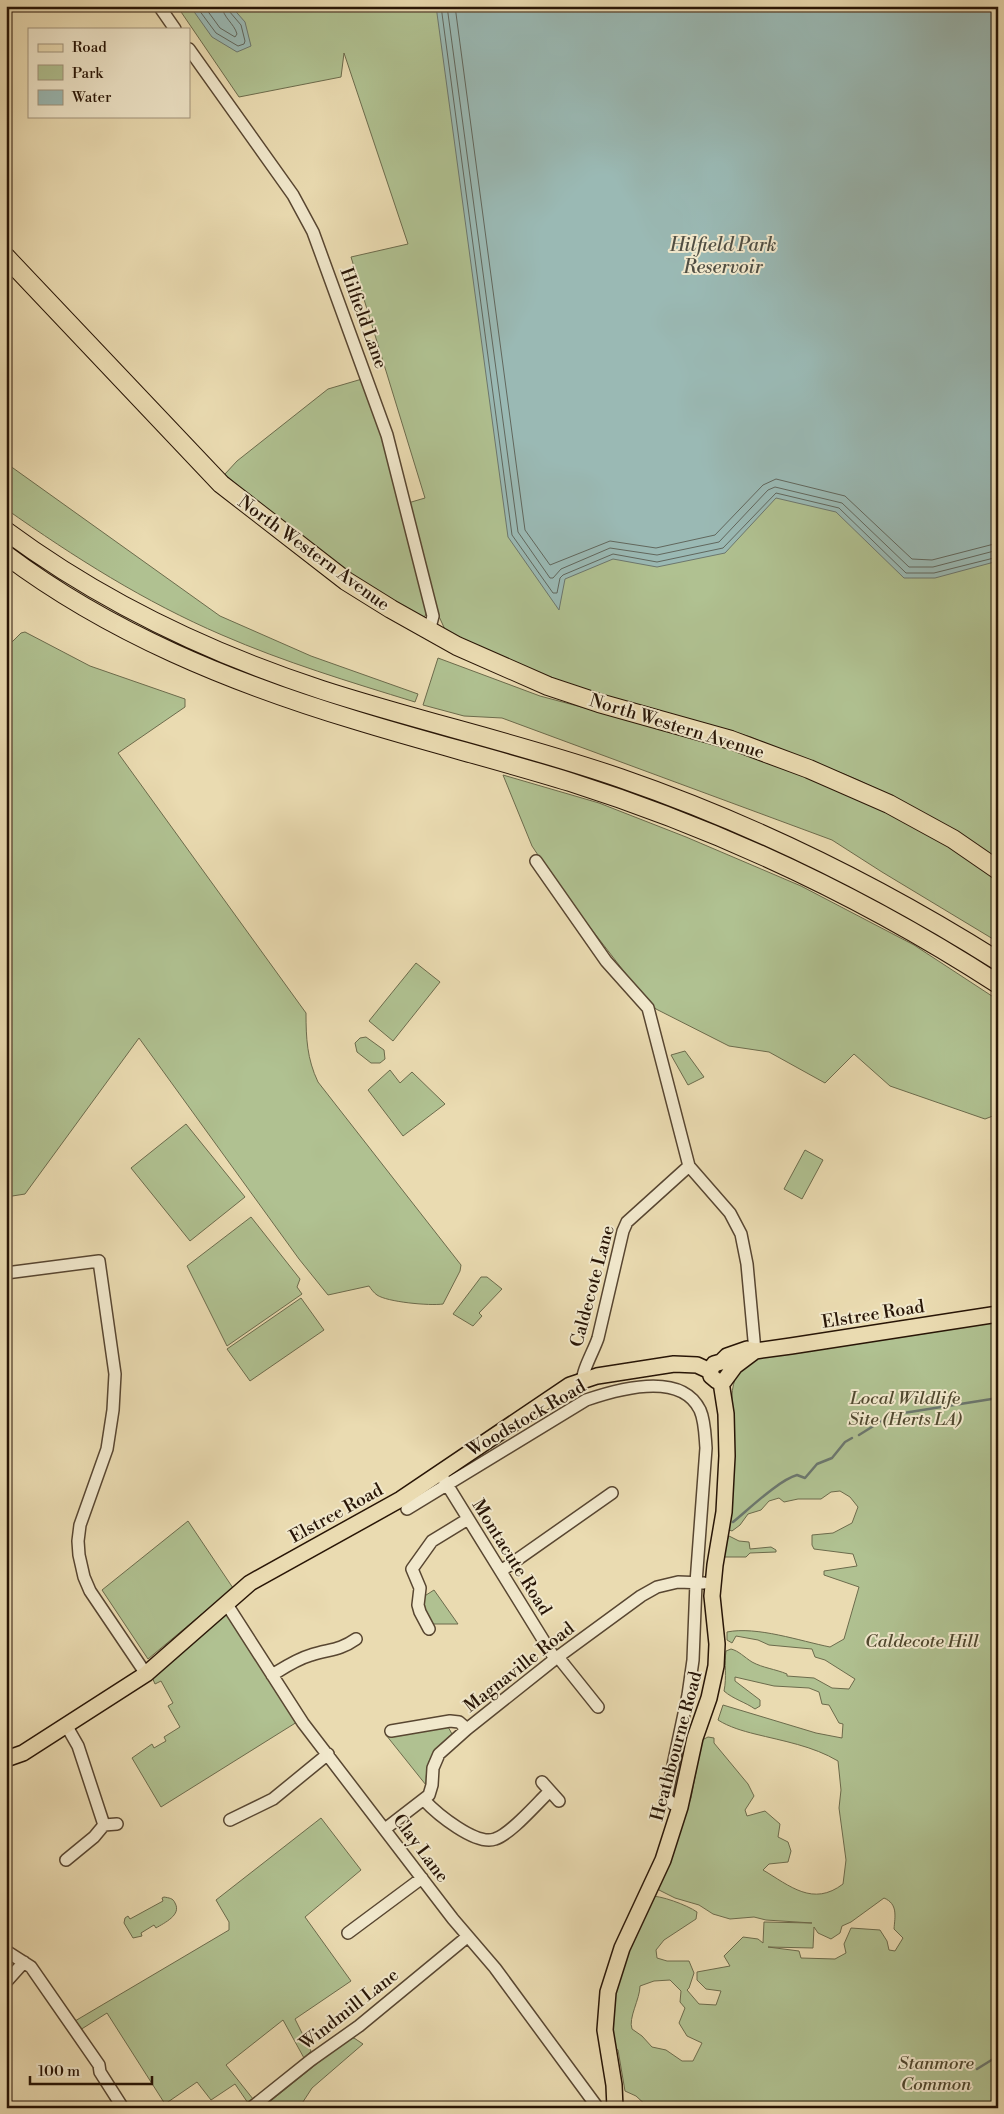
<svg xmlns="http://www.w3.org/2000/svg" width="1004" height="2114" font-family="'Libre Bodoni',serif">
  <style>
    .green { fill: #b0c191; stroke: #6c6b4c; fill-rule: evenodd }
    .water { fill: #9ab9b4; stroke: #6c776e }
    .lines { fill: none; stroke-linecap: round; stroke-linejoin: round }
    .shore { stroke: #61675d; stroke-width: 1 }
    .stream { stroke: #6c776e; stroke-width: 2.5 }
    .minor-casing { stroke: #584631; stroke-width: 14 }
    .major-casing { stroke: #281506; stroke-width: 18 }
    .highway-casing { stroke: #281506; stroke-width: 20 }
    .minor { stroke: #f1e8cc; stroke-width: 11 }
    .major { stroke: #eadbb1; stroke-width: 15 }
    .highway { stroke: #eadbb1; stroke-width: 18 }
    .labels { text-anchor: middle; stroke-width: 4; stroke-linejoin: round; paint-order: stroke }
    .street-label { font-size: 18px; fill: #281506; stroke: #f1e8cc }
    .park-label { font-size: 18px; font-style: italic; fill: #514930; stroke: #f1e8cc }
    .water-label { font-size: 19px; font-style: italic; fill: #504e43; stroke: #f1e8cc }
  </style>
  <rect width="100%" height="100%" fill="#eadbb1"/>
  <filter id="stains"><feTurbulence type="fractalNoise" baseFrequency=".004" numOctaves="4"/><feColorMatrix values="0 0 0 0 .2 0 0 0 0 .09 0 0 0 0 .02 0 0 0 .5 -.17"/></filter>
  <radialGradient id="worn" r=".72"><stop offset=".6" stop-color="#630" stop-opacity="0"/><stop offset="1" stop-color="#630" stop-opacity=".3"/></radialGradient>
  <path class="green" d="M177,6h821v854c-44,-31 -92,-58 -140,-80 -36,-16 -73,-26 -107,-43l-199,-55 -105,-48 -10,-22 -29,-109 17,-5 -74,-241 57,-13 -64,-191 -3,24 -102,20z
    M362,379l22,58 43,175 -3,6 -35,-15 -135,-101 -29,-28 12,-13 91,-72z
    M6,463l214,153 91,40 107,38 -3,8c-65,-20 -131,-40 -193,-67 -77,-33 -148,-78 -216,-126z
    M25,632l65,34 95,33v8l-67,46 188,260c0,25 1,46 12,69l143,183 -1,6 -17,33c-13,2 -56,-2 -66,-9 -3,-2 -6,-6 -8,-9l-41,9 -29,-36 -160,-221 -114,156 -19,3v-549l15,-15z
    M438,658l102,38 139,37 113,34 69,29 137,79v67l-116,-70 -50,-32 -330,-122 -38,-2 -41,-11z
    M503,775l96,28 87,34 115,49 113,59 84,55v114l-13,5 -95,-33 -36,-32 -29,29 -56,-31 -40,-6 -73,-37 -27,-31 -67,-87 -30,-45z
    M416,963l24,19 -47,59 -24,-20z
    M366,1037l18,13 1,9 -5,4h-9l-14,-11 -2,-9 5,-5z
    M685,1051l19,26 -16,8 -17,-30z
    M390,1070l10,13 12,-11 33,32 -42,32 -35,-46z
    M186,1124l59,73 -55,44 -59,-73z
    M805,1150l18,10 -21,39 -18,-10z
    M251,1217l49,62 -3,8 5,7 -75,52 -40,-80z
    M481,1277h6l15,12 -23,24 3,3 -9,10 -20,-12z
    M301,1298l23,32 -74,51 -23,-32z
    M998,1318v790h-349l-13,-12 -11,-5 -7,-41 -6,-4v-56l37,-94c11,-1 38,9 48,16l-1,7 -32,21 -8,10 1,8 10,3h22l5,12 -5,15 -2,2 12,14 17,1 5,-14 -15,-2 -9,-9v-8l33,-6 -6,-10 19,-19 15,2 5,4 1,-21 48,1 -46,-3 -12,-3 -24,2 -17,-5 -14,-9 -24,-7 -16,-8 -2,-5 34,-87 11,-58 6,-3 6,1v5l34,41 6,12 -9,14 2,6 18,-5 15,13 -2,13 10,5 3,9 -3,11 -19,2 -6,6c27,16 50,37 80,14l3,-24 -7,-52 2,-18 -3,-29c-25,-15 -55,-20 -83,-27 -12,-3 -26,-7 -37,-14l5,-15 93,28 26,5 1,-14 -4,-1 -10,-18 -7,-1 -3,-12 -10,-4 -35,-2 -39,-9v4l25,19v6l-5,3c-10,-7 -22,-10 -31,-18 3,-14 0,-27 2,-40l5,-2c8,2 13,8 21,13 11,6 23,7 35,12v2l27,2 18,10 17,1 6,-10 -30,-19 -10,-3 -3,-8 -43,-4 -11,-5 -22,-4 -4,7 -5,-3v-8c30,-6 73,9 103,15l14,-8 15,-52 -35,-12v-4l33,-5 -4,-12 -39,-5 -2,-4v-10l21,-2 19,-10 6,-16 -8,-10 -10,-6 -9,1 -10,7h-23l-14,3 -5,-4 -10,3 -8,9 -13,4 -8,11 -8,6 -5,-2c9,-35 6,-68 6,-104 -1,-15 -3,-31 2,-46 3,-12 13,-18 23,-24zM884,1898c14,6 11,18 10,31l9,9 -8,13 -6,-1 -2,-9 -7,-11 -29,-2 -7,16 2,9 -11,6 -34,-1 -2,-7 -31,-4 45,1 1,-21 4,6 13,6 9,-6 2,-7 9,-4zM670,1980l11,11 -1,11 5,6 -6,15 8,13 15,7 -9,18h-11l-16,-11 -14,-3 -10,-11 -10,-7c-4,-11 8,-30 8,-43l14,-5z
    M188,1521l45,67 -85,71 -46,-69z
    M729,1536l10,5 10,1 1,7 21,-2 5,3v2l-26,1 -4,4h-22v-10z
    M434,1590l24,34h-24c-11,-6 -12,-15 -11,-27z
    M226,1611l71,111 -136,85 -29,-49 20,-14 2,4 12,-7 -2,-4 16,-10 -12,-21 5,-3 -12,-22 -6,3 -3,-7z
    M447,1725l5,9c-19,17 -26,24 -26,51l-40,-50z
    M321,1818l40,52 -56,47 46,64 -56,38 16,32 -7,7 -21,-38 -57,45 27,34 -5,4 -13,-19 -24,16 -14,-18 -32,22 -58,-91 -27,17 -5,-9 154,-91v-8l-13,-22z
    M164,1897c5,1 9,1 11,6 7,12 -11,20 -19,25l-2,-3 -13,8 1,3 -9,2 -9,-15 1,-5 3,-2 2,3 33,-18 -1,-3z
    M354,2038l9,6 -51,44 -13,20h-37l83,-67z"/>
  <path class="water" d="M190,6h41l14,16 6,24 -14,6 -25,-15z
    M436,6h562v555l-63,17h-31l-68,-66 -60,-14 -51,55 -68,14 -44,-8 -48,20 -6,31 -51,-73z"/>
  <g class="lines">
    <path class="shore" d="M196,6l20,27 22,13 6,-2 1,-3 -4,-16 -12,-14 -1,-5
      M204,6l16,22 15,9 2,-3c-3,-11 -14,-16 -15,-28
      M441,6l71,529 41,58h4l3,-15 3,-3 50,-21 44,8 66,-14 53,-55 63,15 67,65h28l64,-16
      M447,6l71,526 32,46h3l8,-9 49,-21 47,7 62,-13 49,-52 7,-3 67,16 67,64h24l65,-17
      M455,6l70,524 25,35 60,-24 46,7 59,-13 48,-50 13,-6 69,17 67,63 20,1 66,-17"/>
    <path class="stream" d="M859,1435l32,-20 107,-17
      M733,1522c16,-13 46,-42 64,-47l8,3 12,-14 15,-6 13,-16 7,-4
      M977,2069l21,-13"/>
    <defs>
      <path id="minor" d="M159,6l16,23
        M189,49l104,146 20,37 74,203 46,181 -4,15
        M536,861l70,100 42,47 41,158 41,47 11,21 6,30 8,87
        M6,1273l93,-12 16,113 -2,36 -6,39 -27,76 -2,16 1,14 5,22 6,14 56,83
        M583,1380c-2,-7 12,-32 15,-42l25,-107 4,-9 62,-56
        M443,1478l112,181
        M407,1509l179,-109c32,-11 95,-29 114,10 5,11 5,26 6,38l-10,135 -3,77 -5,35 -22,103 7,6 7,3
        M501,1571l111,-78
        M226,1603l77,120 150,196 42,49 103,140
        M429,1629l-9,-17 -2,-7 2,-17 -8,-19 20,-28 36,-22
        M558,1657l40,50
        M272,1675c13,-8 25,-16 39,-20 18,-6 28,-4 45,-16
        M66,1725l12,21 26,79
        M391,1731l59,-10 9,1 8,7
        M542,1782l17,19
        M424,1800c13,14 52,46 71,39 16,-5 42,-36 55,-48
        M230,1820l43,-21 55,-45
        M385,1829l44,-34 3,-10 1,-17 6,-14 28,-25 88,-70 86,-63 16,-9 21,-5 26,1
        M66,1860l28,-23 10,-12 13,-1
        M348,1933l74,-55
        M6,1951l25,16 68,98 1,7 23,36
        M6,1982l18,-20
        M251,2108l60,-48 48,-34 108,-89"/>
      <path id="major" d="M755,1351l-20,15 -11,15h-7l-6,-5 -1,-5 4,-7 7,-2 6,-6 20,-7 8,2 36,-5 207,-32
        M6,1759l17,-6 123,-79 104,-91 151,-84 169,-114 27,-9 77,-12 23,1 13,6
        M615,2108l-1,-23 -9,-55 3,-38 14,-44 41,-88 17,-53 15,-69 14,-40 7,-32 1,-22 -5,-48 3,-31 9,-53 3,-56 -1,-42 -5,-32"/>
      <path id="highway" d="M6,257l215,227 125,97 45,28 66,37 91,40 51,17 132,37 78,29 80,35 64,35 45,31
        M6,531c96,71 203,122 316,159 99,32 200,54 298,88 133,46 259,108 378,183
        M6,555c104,78 226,128 349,165 71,22 144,40 215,62 151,48 295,116 428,202"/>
    </defs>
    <use href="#minor" class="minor-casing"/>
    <use href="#major" class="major-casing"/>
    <use href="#highway" class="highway-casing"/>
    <use href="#minor" class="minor"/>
    <use href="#major" class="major"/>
    <use href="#highway" class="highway"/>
  </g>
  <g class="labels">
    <g class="street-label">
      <text transform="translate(364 318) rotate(70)" y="6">Hilfield Lane</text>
      <text transform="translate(314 553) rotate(36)" y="6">North Western Avenue</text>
      <text transform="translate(677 726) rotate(17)" y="6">North Western Avenue</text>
      <text transform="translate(592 1286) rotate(-75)" y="6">Caldecote Lane</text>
      <text transform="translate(873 1314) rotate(-9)" y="6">Elstree Road</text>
      <text transform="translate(526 1418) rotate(-30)" y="6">Woodstock Road</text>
      <text transform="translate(336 1513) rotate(-29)" y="6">Elstree Road</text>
      <text transform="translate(512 1557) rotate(58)" y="6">Montacute Road</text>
      <text transform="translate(519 1667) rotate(-38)" y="6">Magnaville Road</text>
      <text transform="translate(676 1746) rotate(-75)" y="6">Heathbourne Road</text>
      <text transform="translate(421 1848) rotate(53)" y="6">Clay Lane</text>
      <text transform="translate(349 2009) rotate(-38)" y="6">Windmill Lane</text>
    </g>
    <g class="park-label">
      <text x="905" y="1404">Local Wildlife<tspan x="905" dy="21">Site (Herts LA)</tspan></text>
      <text x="922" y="1647">Caldecote Hill</text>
      <text x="936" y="2069">Stanmore<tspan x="936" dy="21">Common</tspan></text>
    </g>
    <g class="water-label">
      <text x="723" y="251">Hilfield Park<tspan x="723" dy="22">Reservoir</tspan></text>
    </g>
  </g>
  <rect width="1004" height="2114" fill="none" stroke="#eadbb1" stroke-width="25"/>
  <rect x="8" y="8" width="989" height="2099" fill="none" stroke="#281506" stroke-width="2.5"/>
  <rect x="12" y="12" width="979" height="2089" fill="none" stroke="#281506"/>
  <rect x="28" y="28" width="162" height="90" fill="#f1e8cc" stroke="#a1947d"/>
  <rect x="38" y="44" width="25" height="8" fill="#eadbb1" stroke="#a1947d"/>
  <text x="72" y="52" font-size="15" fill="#281506">Road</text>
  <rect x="38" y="65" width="25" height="15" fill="#b0c191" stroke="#a1947d"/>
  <text x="72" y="78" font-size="15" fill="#281506">Park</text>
  <rect x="38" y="90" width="25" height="15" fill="#9ab9b4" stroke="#a1947d"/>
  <text x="72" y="102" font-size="15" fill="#281506">Water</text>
  <path d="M30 2076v8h122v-8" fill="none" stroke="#281506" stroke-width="2.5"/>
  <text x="38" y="2076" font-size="15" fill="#281506" stroke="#f1e8cc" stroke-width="4" paint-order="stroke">100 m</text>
  <rect width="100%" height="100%" filter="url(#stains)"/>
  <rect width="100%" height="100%" fill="url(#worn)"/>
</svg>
